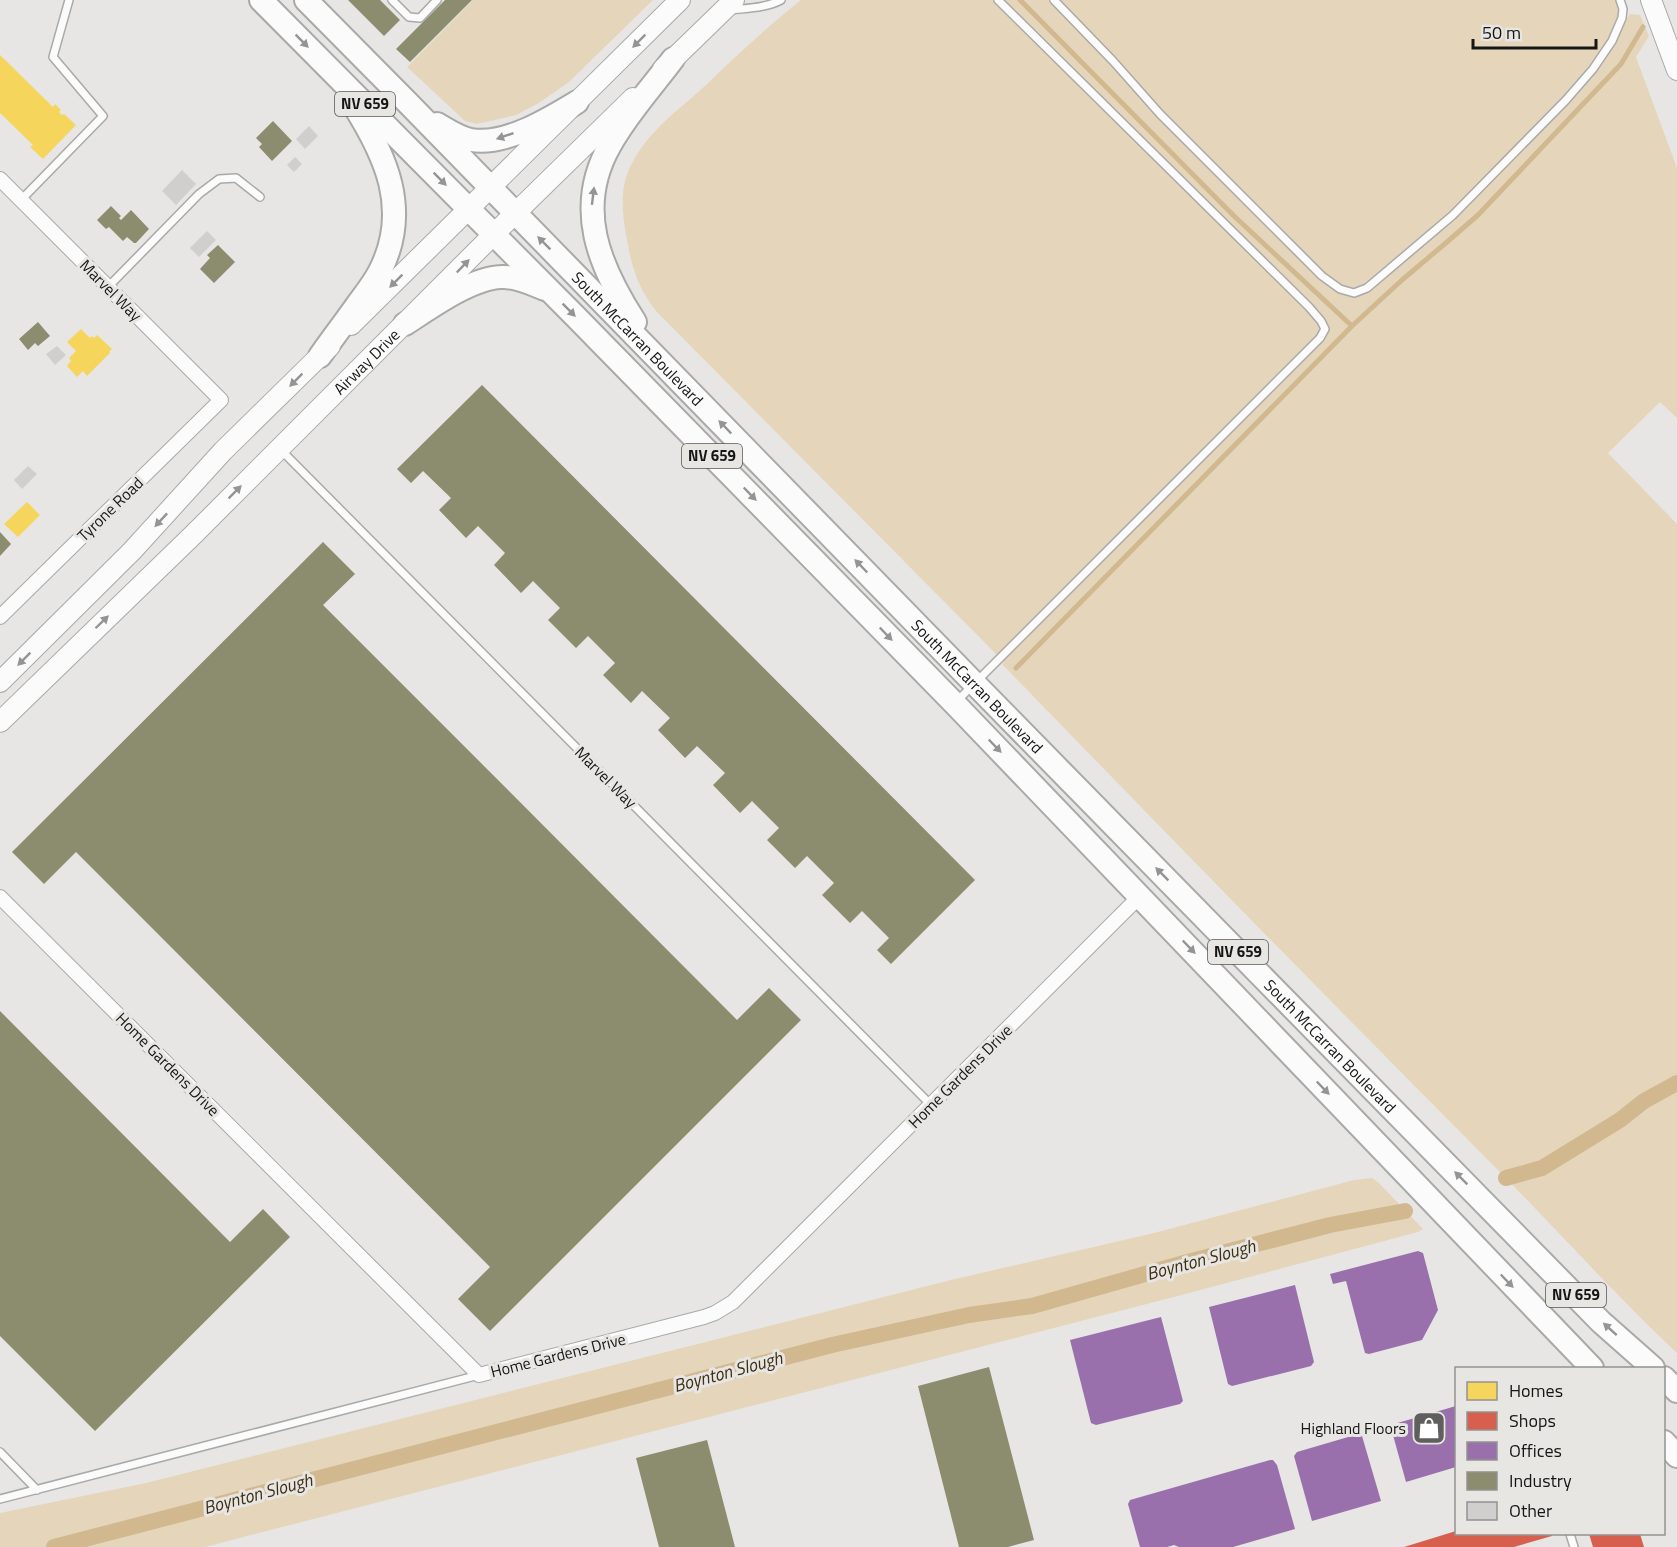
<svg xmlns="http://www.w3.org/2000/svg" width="1677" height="1547" font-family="'Titillium Web',sans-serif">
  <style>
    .green { fill: #e5d6bb }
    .homes { fill: #f6d55c }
    .shops { fill: #d6604d }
    .offices { fill: #9970ab }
    .industry { fill: #8c8c6e }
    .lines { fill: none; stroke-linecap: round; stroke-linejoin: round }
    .stream { stroke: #d1b88f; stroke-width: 5 }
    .canal { stroke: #d1b88f; stroke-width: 16 }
    .building { fill: #d0cfce }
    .lane-casing { stroke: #a9a9a8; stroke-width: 10 }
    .street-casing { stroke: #a9a9a8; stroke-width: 16 }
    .secondary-casing { stroke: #a9a9a8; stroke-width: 22 }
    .primary-casing { stroke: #a9a9a8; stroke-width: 26 }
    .lane { stroke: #fbfbfb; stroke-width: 7 }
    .street { stroke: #fbfbfb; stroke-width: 14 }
    .secondary { stroke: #fbfbfb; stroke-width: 20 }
    .primary { stroke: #fbfbfb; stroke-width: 22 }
    .oneway { fill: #949494 }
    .labels { text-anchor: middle; stroke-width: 6; stroke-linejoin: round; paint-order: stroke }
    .shield { fill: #e8e6e3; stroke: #555453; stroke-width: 1.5 }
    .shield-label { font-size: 15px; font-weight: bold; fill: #161615 }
    .street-label { font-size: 16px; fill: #161615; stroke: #e8e6e3 }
    .poi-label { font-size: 16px; fill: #161615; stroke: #e8e6e3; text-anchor: end }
    .water-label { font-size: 18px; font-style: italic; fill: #3f3015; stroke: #e8e6e3 }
  </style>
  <rect width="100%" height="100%" fill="#e7e6e4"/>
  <path class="green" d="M473,0h180l-84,82 -30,21 -23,12 -39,9 -12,-3 -58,-54z
    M801,0h815l8,23 6,-9 10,1 9,21 -13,21 41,111v250l-17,-16 -52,51 69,71v829c-67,-63 -128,-132 -193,-197 -162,-163 -322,-327 -482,-492l2,-2 -348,-351c-16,-20 -24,-42 -28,-66 -4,-19 -8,-45 -3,-64 12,-42 50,-68 81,-96 31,-30 61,-58 95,-85z
    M1372,1178l7,5 44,46 -5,3 -244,65 -969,250h-205v-34l146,-30 805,-203 203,-47 200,-53z"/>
  <path class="homes" d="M0,55l53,52 2,-3 6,6 -2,2 3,3 2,-1 12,11 -33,34 -13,-12 3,-2 -33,-32z
    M81,329l9,9 2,-2 2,2 3,-3 15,14 -3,3 1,1 -23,23 -4,-5 -6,6 -10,-11 4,-5 -2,-3 7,-7 -9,-9z
    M27,502l13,13 -22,22 -14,-13z"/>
  <path class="shops" d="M1456,1531v3h95l1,2 -38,11h-110z
    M1589,1534h51l4,13h-51z"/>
  <path class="offices" d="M1418,1251l5,2 15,57 -16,30 -53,14 -4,-1 -19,-72 -13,3 -3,-10z
    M1295,1285l19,77 -3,4 -79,20 -4,-2 -19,-77z
    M1161,1317l22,84 -3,3 -84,21 -5,-2 -21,-83z
    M1456,1406v61l-50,15 -15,-54 3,-4z
    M1355,1435l7,1 19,65 -69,20 -18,-65 3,-4z
    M1270,1460h3l4,5 18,64 -62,18h-54l-5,-2 -7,2h-27l-12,-43 2,-4z"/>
  <path class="industry" d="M348,0h32l20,20 -16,16z
    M445,0h27l-62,62 -14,-13z
    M273,121l19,20 -20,20 -13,-14 3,-3 -6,-6z
    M111,206l10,10 -2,2 2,2 10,-10 18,19 -13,14h-2l-7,-6 -4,4 -14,-14 -3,2 -9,-9z
    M218,245l17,17 -21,21 -14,-14 10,-11 -3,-3z
    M38,322l12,14 -12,10 -3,-3 -7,7 -9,-11z
    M482,385l493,495 -84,84 -14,-14 12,-12 -27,-27 -12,12 -28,-28 12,-12 -27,-27 -12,12 -28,-28 12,-12 -27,-27 -12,12 -27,-28 12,-12 -28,-27 -12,12 -27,-28 12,-12 -28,-27 -11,12 -28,-28 12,-12 -27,-27 -12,12 -28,-28 12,-12 -27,-27 -12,12 -27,-28 11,-12 -27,-27 -12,12 -27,-28 12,-12 -28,-27 -12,12 -14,-14z
    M0,532l11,12 -11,12z
    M323,542l32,32 -32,31 166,166 248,249 32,-32 32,32 -311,311 -32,-32 32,-32 -331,-332 -83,-83 -32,32 -32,-32z
    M0,1011l230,231 33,-33 27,28 -195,194 -95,-95z
    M989,1367l45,173 -26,7h-49l-41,-161z
    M707,1440l28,107h-76l-23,-89z"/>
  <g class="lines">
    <path class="stream" d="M1020,0l214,216 118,110
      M1016,668l336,-342 50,-46 45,-38 31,-27 143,-151 22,-37"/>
    <path class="canal" d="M1506,1178l36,-10 78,-48 24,-19 33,-18
      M54,1547l778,-202 137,-30 63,-9 152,-43 146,-38 75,-14"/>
  </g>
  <path class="building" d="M309,126l9,10 -13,13 -9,-10z
    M295,157l7,7 -8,8 -7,-7z
    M182,170l14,14 -20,21 -14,-14z
    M207,231l9,9 -17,17 -9,-9z
    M57,346l9,9 -11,10 -9,-11z
    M28,466l9,8 -15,15 -8,-9z"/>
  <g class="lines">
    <defs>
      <path id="lane" d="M392,0l17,17 11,1 17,-18
        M1054,0l59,61 47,53 162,162 18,13 14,4 13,-5 86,-73 113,-115 27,-31 19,-28 10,-23 1,-9 -3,-9
        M731,10c16,-2 35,-2 50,-10
        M21,200l82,-84 -50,-59 16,-57
        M108,287l91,-93 20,-15 17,-1 24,19
        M280,449l651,656
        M956,702l364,-364 5,-9 -4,-8 -12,-14 -311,-307
        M0,1452l37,38
        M0,1499l479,-124
        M1570,1534l4,13"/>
      <path id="street" d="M0,179l221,221 -221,217
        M0,897l479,478 225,-58 11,-4 18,-11 407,-406"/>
      <g id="secondary">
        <path d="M1651,0l26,70"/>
        <path d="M663,69l71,-69"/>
        <path d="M351,325l329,-325"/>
        <path d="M0,682l132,-131 91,-100 107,-105"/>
        <path id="s1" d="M0,722l194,-188 300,-300 139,-136"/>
      </g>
      <g id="primary">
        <path d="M261,0l312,314 382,390 637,664"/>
        <path id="s2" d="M306,0l99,100 570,584 626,638 52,46"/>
        <path d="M437,124c11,6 22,14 34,16 34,6 78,-21 106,-38"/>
        <path d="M635,322c-36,-56 -61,-114 -25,-177 17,-31 42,-58 63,-86"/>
        <path d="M405,324c25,-16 66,-46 96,-47 15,-1 31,7 44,12"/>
        <path d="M320,356c12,-17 25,-34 37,-51 8,-11 17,-22 23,-34 31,-61 6,-115 -27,-167"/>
        <path d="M1664,1378l13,13"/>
        <path d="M1664,1442l13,14"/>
      </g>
    </defs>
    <use href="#lane" class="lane-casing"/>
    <use href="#street" class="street-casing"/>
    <use href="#secondary" class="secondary-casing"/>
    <use href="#primary" class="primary-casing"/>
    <use href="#lane" class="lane"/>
    <use href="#street" class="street"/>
    <use href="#secondary" class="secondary"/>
    <use href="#primary" class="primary"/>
  </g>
  <defs><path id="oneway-solid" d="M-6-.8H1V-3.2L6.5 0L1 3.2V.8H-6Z" transform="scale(1.5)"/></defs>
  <g class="oneway">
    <use href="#oneway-solid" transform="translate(302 41) rotate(45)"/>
    <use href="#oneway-solid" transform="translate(639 41) rotate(135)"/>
    <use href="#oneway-solid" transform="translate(505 136) rotate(161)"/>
    <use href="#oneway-solid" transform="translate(440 179) rotate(45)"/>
    <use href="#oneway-solid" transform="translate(593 196) rotate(-83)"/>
    <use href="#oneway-solid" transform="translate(544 243) rotate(-135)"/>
    <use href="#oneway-solid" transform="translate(463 266) rotate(-46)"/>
    <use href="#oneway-solid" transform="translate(396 281) rotate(135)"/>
    <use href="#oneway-solid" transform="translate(569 310) rotate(45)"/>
    <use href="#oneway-solid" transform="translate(296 380) rotate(135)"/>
    <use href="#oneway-solid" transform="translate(725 427) rotate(-134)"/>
    <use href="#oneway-solid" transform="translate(235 492) rotate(-45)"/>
    <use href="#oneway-solid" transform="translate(750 494) rotate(46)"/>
    <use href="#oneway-solid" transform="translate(161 520) rotate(133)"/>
    <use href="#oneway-solid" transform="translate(861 566) rotate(-134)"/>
    <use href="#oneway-solid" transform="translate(102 622) rotate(-44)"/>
    <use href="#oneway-solid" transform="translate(886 634) rotate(46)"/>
    <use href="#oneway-solid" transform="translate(24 659) rotate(135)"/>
    <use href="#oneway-solid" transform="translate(995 746) rotate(46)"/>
    <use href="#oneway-solid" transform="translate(1162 874) rotate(-135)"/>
    <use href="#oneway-solid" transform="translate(1189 947) rotate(46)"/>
    <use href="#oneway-solid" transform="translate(1323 1088) rotate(46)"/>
    <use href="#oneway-solid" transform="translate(1461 1178) rotate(-135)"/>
    <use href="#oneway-solid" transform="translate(1507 1281) rotate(46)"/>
    <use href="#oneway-solid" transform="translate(1610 1329) rotate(-138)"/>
  </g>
  <defs>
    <symbol id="shop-square" viewBox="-11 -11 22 22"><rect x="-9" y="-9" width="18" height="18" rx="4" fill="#5f5f5d" stroke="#e8e6e3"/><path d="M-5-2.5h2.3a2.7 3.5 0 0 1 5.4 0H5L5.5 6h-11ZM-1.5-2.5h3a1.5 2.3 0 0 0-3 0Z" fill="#fff"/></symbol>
  </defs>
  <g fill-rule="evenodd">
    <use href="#shop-square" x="1410" y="1409" width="38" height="38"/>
  </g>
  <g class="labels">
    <g class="shield">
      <rect x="335" y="92" width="60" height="24" rx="4.5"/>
      <rect x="682" y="444" width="60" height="24" rx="4.5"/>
      <rect x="1208" y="940" width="60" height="24" rx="4.5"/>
      <rect x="1546" y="1283" width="60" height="24" rx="4.5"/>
    </g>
    <g class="shield-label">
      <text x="365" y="109">NV 659</text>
      <text x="712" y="461">NV 659</text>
      <text x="1238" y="957">NV 659</text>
      <text x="1576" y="1300">NV 659</text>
    </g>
    <g class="street-label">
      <text transform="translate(111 290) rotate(45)" y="6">Marvel Way</text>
      <text dy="6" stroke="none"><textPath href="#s2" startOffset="474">South McCarran Boulevard</textPath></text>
      <text dy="6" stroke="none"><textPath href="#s1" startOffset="514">Airway Drive</textPath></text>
      <text transform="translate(110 509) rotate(-44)" y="6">Tyrone Road</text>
      <text dy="6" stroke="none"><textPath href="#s2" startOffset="960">South McCarran Boulevard</textPath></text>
      <text transform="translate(606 777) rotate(45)" y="6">Marvel Way</text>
      <text dy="6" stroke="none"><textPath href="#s2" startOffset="1464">South McCarran Boulevard</textPath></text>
      <text transform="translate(168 1064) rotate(45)" y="6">Home Gardens Drive</text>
      <text transform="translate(960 1076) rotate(-45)" y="6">Home Gardens Drive</text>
      <text transform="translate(558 1355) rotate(-14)" y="6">Home Gardens Drive</text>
    </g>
    <g class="poi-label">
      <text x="1406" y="1434">Highland Floors</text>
    </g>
    <g class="water-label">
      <text transform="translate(1201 1260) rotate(-15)" y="6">Boynton Slough</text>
      <text transform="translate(728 1372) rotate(-15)" y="6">Boynton Slough</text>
      <text transform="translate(258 1494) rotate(-15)" y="6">Boynton Slough</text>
    </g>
  </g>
  <rect x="1455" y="1367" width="210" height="168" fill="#e8e6e3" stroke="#949391" stroke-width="1.5"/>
  <rect x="1467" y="1382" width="30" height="18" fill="#f6d55c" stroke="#949391" stroke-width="1.5"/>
  <text x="1509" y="1397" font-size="18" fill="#161615">Homes</text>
  <rect x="1467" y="1412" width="30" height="18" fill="#d6604d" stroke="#949391" stroke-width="1.5"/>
  <text x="1509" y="1427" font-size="18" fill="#161615">Shops</text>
  <rect x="1467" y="1442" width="30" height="18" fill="#9970ab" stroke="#949391" stroke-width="1.5"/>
  <text x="1509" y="1457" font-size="18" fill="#161615">Offices</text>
  <rect x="1467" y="1472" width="30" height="18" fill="#8c8c6e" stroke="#949391" stroke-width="1.5"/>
  <text x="1509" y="1487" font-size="18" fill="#161615">Industry</text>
  <rect x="1467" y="1502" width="30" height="18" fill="#d0cfce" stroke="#949391" stroke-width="1.5"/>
  <text x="1509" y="1517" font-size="18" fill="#161615">Other</text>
  <path d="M1473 39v9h123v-9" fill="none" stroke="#161615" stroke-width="3"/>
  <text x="1482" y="39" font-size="18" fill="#161615" stroke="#e8e6e3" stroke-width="4.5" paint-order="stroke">50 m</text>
</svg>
